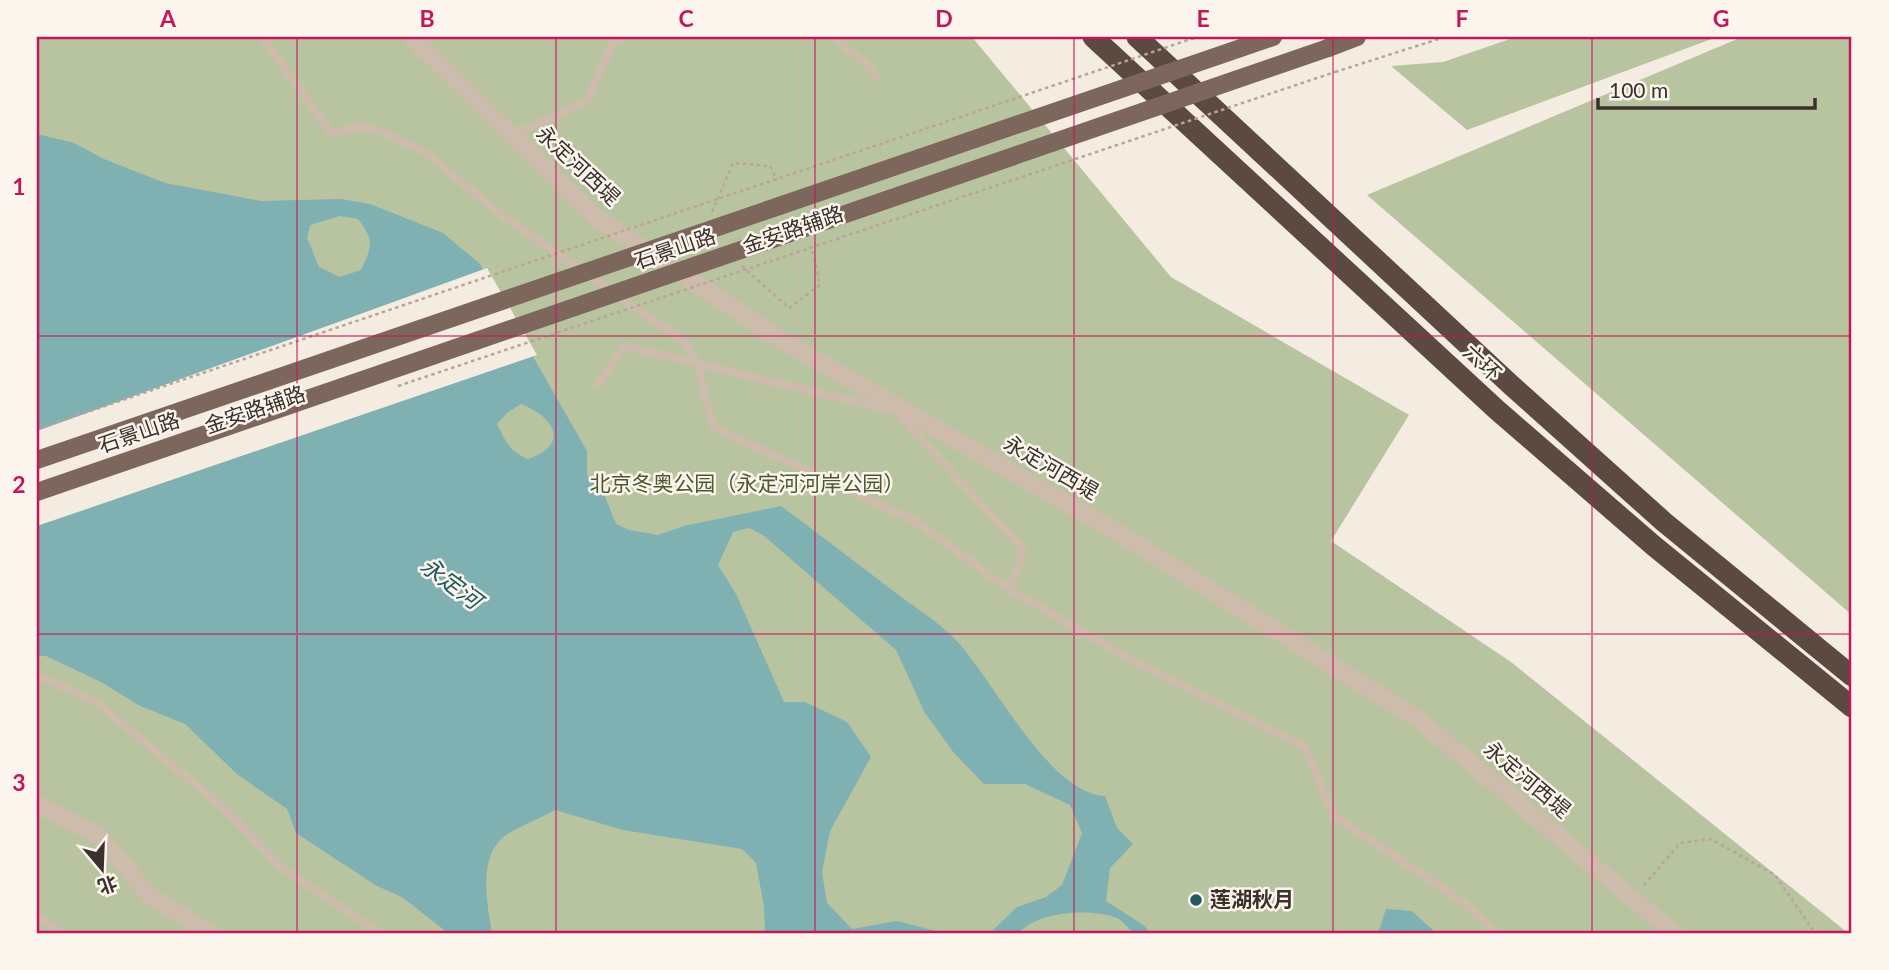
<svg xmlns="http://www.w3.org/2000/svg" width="1889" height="970" font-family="Lato,'Noto Sans SC',sans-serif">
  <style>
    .green { fill: #b8c4a0 }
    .water { fill: #7fb0b2; fill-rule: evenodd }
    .pier { fill: #f4ebe1 }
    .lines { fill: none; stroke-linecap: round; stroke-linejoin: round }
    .path { stroke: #b9a596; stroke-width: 2.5; stroke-dasharray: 3.5 3.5; stroke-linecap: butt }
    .service { stroke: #cdbbac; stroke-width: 8 }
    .tertiary { stroke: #cdbbac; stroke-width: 18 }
    .primary { stroke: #7d675c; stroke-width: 18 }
    .motorway { stroke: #5c4a42; stroke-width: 21 }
    .path-bridge { stroke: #b9a596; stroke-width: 2.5; stroke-dasharray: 3.5 3.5; stroke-linecap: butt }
    .primary-bridge { stroke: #7d675c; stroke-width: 18 }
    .grid { fill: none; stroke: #c2185b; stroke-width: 2; stroke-opacity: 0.55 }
    .poi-dot { fill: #1f5a5e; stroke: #fbf5ee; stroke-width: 2.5 }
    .labels { text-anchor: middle; stroke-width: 5; stroke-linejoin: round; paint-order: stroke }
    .street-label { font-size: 21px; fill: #3b302b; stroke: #fbf5ee }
    .park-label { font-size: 21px; fill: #4a5a2e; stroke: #fbf5ee }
    .poi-label { font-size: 21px; font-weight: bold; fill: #3b302b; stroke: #fbf5ee; text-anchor: start }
    .water-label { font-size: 23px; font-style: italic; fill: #1f5a5e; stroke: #fbf5ee }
    .neatline { fill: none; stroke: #c2185b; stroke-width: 2.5 }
    .grid-label { font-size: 23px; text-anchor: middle; font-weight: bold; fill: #c2185b }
  </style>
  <rect width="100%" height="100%" fill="#f4ebe1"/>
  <path class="green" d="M37,37h935l199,240 238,138 -78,126 180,121 337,271h-1811z
    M1516,37h201l-250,93 -76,-64 52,-4z
    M1742,37h110v578l-485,-420z"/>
  <path class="water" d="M37,134l37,9 30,16 61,24 96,18 80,-2 29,5 73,29 37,31 107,187v24l17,19 12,30 13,6 29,5 26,-9 97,-20c39,29 77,58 115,87 18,14 38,26 55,42 40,38 95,158 154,161l12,32 16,16 -23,24 -4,33 39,25 5,7h-17c-5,-5 -10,-12 -16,-15 -27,-10 -79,-7 -98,15h-29l27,-26 29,-10 16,-12 20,-52 -12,-28 -45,-21h-41l-30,-31 -29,-40 -29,-63 -133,-115 -14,-7 -16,4 -15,33 18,29 48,108h21l42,20 24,35 -41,74 -8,41 5,31 25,26 45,-8 47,12h-179l-1,-27 -8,-43 -14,-14 -119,-19 -68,-20c-15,9 -34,15 -49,25 -29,21 -19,68 -14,98h-44l-46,-36 -25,-11 -81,-53 -9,-24 -50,-35 -52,-50 -47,-19 -35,-22 -57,-27h-9zM340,216l18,3c17,22 14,27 3,51l-21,7 -21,-10 -12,-29 3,-13zM521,404c33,13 50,40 7,55 -18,-7 -23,-18 -31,-35l10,-11z
    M1386,909l26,2 24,22h-58z"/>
  <path class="pier" d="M487,268l50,87 -500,171v-95z"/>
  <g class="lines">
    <path class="path" d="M1335,72l110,-35
      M712,212l21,-49 37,3 7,14
      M742,266l47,42 31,-23 -8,-37
      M1644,885l36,-42 31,-4 64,36 40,58"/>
    <path class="service" d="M262,37l70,97 28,-8 23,6 43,21 74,61 185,128 12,21 16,64 202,94 94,68 124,72 172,86 28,68 128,85 35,33
      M834,37l33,28 9,11
      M612,44l15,-7
      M514,134l72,-32 30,-65
      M598,384l26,-38 266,64
      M899,415l123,133 -2,14 -11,27
      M37,675l60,28 127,105 58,60 98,65
      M37,916l25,17"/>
    <path class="tertiary" d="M412,37l182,179 192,127 331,189 301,187 256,214
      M37,804l62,32 51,60 59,37"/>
    <path class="primary" d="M1328,48l29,-11"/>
    <path class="motorway" d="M1093,37l404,373 157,136 198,161
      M1137,37l374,348 153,137 188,154"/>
    <path class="path-bridge" d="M398,386l937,-314
      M37,429l1160,-392"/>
    <path class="primary-bridge" d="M37,460l1236,-423
      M37,492l1291,-444"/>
  </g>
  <path class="grid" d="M297,37v896M556,37v896M815,37v896M1074,37v896M1333,37v896M1592,37v896M37,336h1815M37,634h1815"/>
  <circle class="poi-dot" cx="1196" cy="900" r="7"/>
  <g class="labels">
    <g class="street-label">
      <text transform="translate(578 166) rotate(43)" y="7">永定河西堤</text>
      <text transform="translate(793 230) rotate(-19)" y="7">金安路辅路</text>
      <text transform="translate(675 249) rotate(-19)" y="7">石景山路</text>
      <text transform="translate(1482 363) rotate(43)" y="7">六环</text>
      <text transform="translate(255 410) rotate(-19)" y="7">金安路辅路</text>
      <text transform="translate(139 433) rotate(-19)" y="7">石景山路</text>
      <text transform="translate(1051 468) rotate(30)" y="7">永定河西堤</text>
      <text transform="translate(1527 780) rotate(40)" y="7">永定河西堤</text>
    </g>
    <g class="park-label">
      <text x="747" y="491">北京冬奥公园（永定河河岸公园）</text>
    </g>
    <g class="poi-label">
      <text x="1210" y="907">莲湖秋月</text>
    </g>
    <g class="water-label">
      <text transform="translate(451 583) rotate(37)" y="8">永定河</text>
    </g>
  </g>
  <rect width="1889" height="970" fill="none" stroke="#fbf5ee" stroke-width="77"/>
  <g transform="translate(102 869) rotate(161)" stroke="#fbf5ee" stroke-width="5" paint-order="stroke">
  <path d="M0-5L12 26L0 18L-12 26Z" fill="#3b302b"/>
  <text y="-10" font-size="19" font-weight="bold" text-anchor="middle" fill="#3b302b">北</text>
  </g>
  <path d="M1598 98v10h217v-10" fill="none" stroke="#3b302b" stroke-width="3.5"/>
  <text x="1609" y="98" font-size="21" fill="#3b302b" stroke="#fbf5ee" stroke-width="5" paint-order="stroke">100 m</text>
  <rect x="38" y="38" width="1812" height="894" class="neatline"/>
  <g class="grid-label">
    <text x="168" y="27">A</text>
    <text x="427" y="27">B</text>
    <text x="686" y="27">C</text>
    <text x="944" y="27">D</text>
    <text x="1203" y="27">E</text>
    <text x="1462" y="27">F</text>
    <text x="1721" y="27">G</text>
    <text x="19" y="195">1</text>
    <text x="19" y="493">2</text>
    <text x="19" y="791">3</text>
  </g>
</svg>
